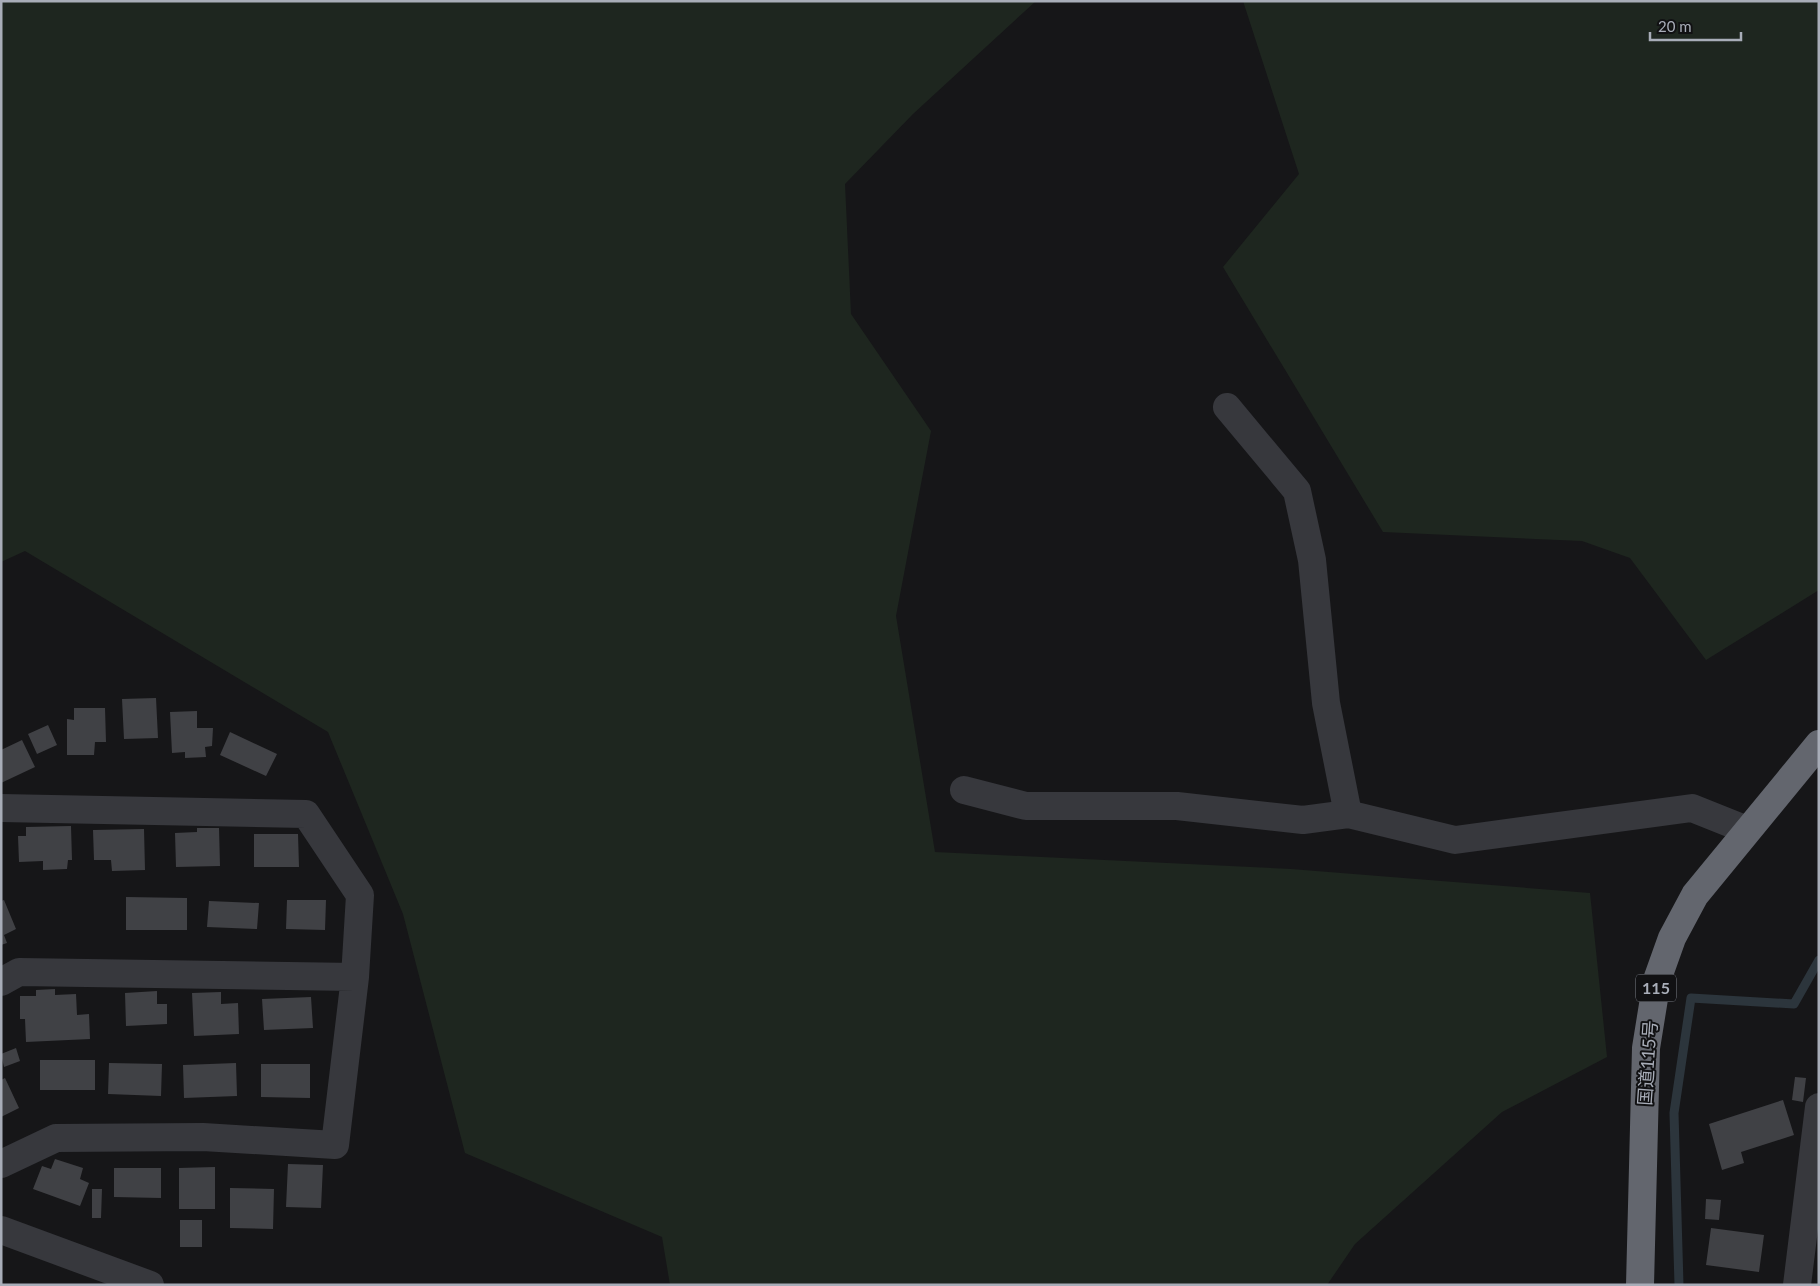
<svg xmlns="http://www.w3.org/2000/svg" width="1820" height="1286" font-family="Lato,'Noto Sans JP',sans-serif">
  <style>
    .green { fill: #1e261f }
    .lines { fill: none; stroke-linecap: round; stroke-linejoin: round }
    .stream { stroke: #2c353c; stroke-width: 9 }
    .building { fill: #404145 }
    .minor { stroke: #37383d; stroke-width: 28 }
    .highway { stroke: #63666e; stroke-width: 28 }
    .labels { text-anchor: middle; stroke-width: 4; stroke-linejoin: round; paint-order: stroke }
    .shield { fill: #111113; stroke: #7b7e86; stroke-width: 1 }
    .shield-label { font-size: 16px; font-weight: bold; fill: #a8adb8 }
    .street-label { font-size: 18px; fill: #a8adb8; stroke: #111113 }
  </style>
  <rect width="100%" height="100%" fill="#161618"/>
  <path class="green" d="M1,1h1035l-123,113 -68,70 6,130 80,117 -35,185 39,236 356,17 299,24 17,164 -105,55 -147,132 -28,41h-657l-8,-48 -197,-84 -62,-239 -75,-182 -303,-181 -24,11z
    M1243,1h576v589l-113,70 -76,-102 -48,-17 -199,-9 -160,-265 76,-93z"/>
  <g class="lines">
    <path class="stream" d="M1679,1285l-5,-172 17,-115 103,6 25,-44"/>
  </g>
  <path class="building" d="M156,698l2,40 -34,1 -2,-40z
    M74,708h31l1,34h-11l-1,13h-27v-36l7,1z
    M197,711v17h16l-1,18 -7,1 1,10 -21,1v-6l-13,1 -2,-41z
    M48,725l9,20 -20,9 -9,-20z
    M230,732l47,22 -11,22 -46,-21z
    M22,740l13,27 -34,16v-33z
    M71,826l1,34h-4l-1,9 -24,1v-9l-24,1 -1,-26h8v-9z
    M197,828h22l1,38 -44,1 -1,-34 22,-1z
    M144,829l1,41 -33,1 -1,-11h-17l-1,-30z
    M254,834h44l1,33h-45z
    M126,897l61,1v32h-61z
    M4,900l12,29 -12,6 3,8 -6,2v-44z
    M287,900h39l-1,30 -39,-1z
    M209,901l50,2 -2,26 -50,-2z
    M55,989v6l21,-1 1,21 12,-1 1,25 -64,3 -1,-23h-5v-23h16v-6z
    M157,991v13h10v20l-41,2 -1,-33z
    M221,992v12l17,-1 1,31 -45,2 -2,-43z
    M311,997l2,31 -49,2 -2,-31z
    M16,1048l4,13 -16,6 -3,-13z
    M40,1060h55v30h-55z
    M109,1063l53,1 -1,32 -53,-2z
    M236,1063l1,33 -53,2 -1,-33z
    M261,1064h49v34l-49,-1z
    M1795,1077l11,1 -3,24 -11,-2z
    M5,1078l14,30 -18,9v-37z
    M1783,1100l11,35 -53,17 3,11 -22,7 -13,-46z
    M55,1159l28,9 -3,11 9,4 -9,23 -47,-17 9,-23 9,3z
    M288,1164l35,1 -2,43 -35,-1z
    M215,1167v42h-36v-41z
    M114,1168h47v30l-47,-1z
    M230,1188l44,1 -1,40 -43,-1z
    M92,1189h10l-1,29h-9z
    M1706,1199l15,1 -2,20 -14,-1z
    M180,1220h22v27h-22z
    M1711,1228l53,7 -5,37 -53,-7z"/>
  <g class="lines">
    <path class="minor" d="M1227,407l70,84 15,69 14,143 22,111
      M964,790l62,16h151l126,14 45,-6 107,26 237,-32 55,22
      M1,808l305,6 54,81 -5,82 -20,168 -132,-8 -147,1 -55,26
      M1,982l18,-10 336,5
      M1,1230l149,55
      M1797,1285l22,-178"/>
    <path class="highway" d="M1640,1285l6,-237 11,-68 15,-42 23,-43 124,-151"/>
  </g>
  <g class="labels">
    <rect class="shield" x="1636" y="974.5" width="40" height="27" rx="4"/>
    <g class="shield-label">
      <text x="1656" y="994">115</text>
    </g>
    <g class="street-label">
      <text transform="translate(1648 1063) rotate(-86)" y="6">国道115号</text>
    </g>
  </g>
  <rect width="1820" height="1286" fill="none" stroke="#a8adb8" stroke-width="5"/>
  <path d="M1650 32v8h91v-8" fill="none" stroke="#a8adb8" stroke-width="2.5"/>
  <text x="1658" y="32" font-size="15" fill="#a8adb8" stroke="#111113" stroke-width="4" paint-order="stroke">20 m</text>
</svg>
